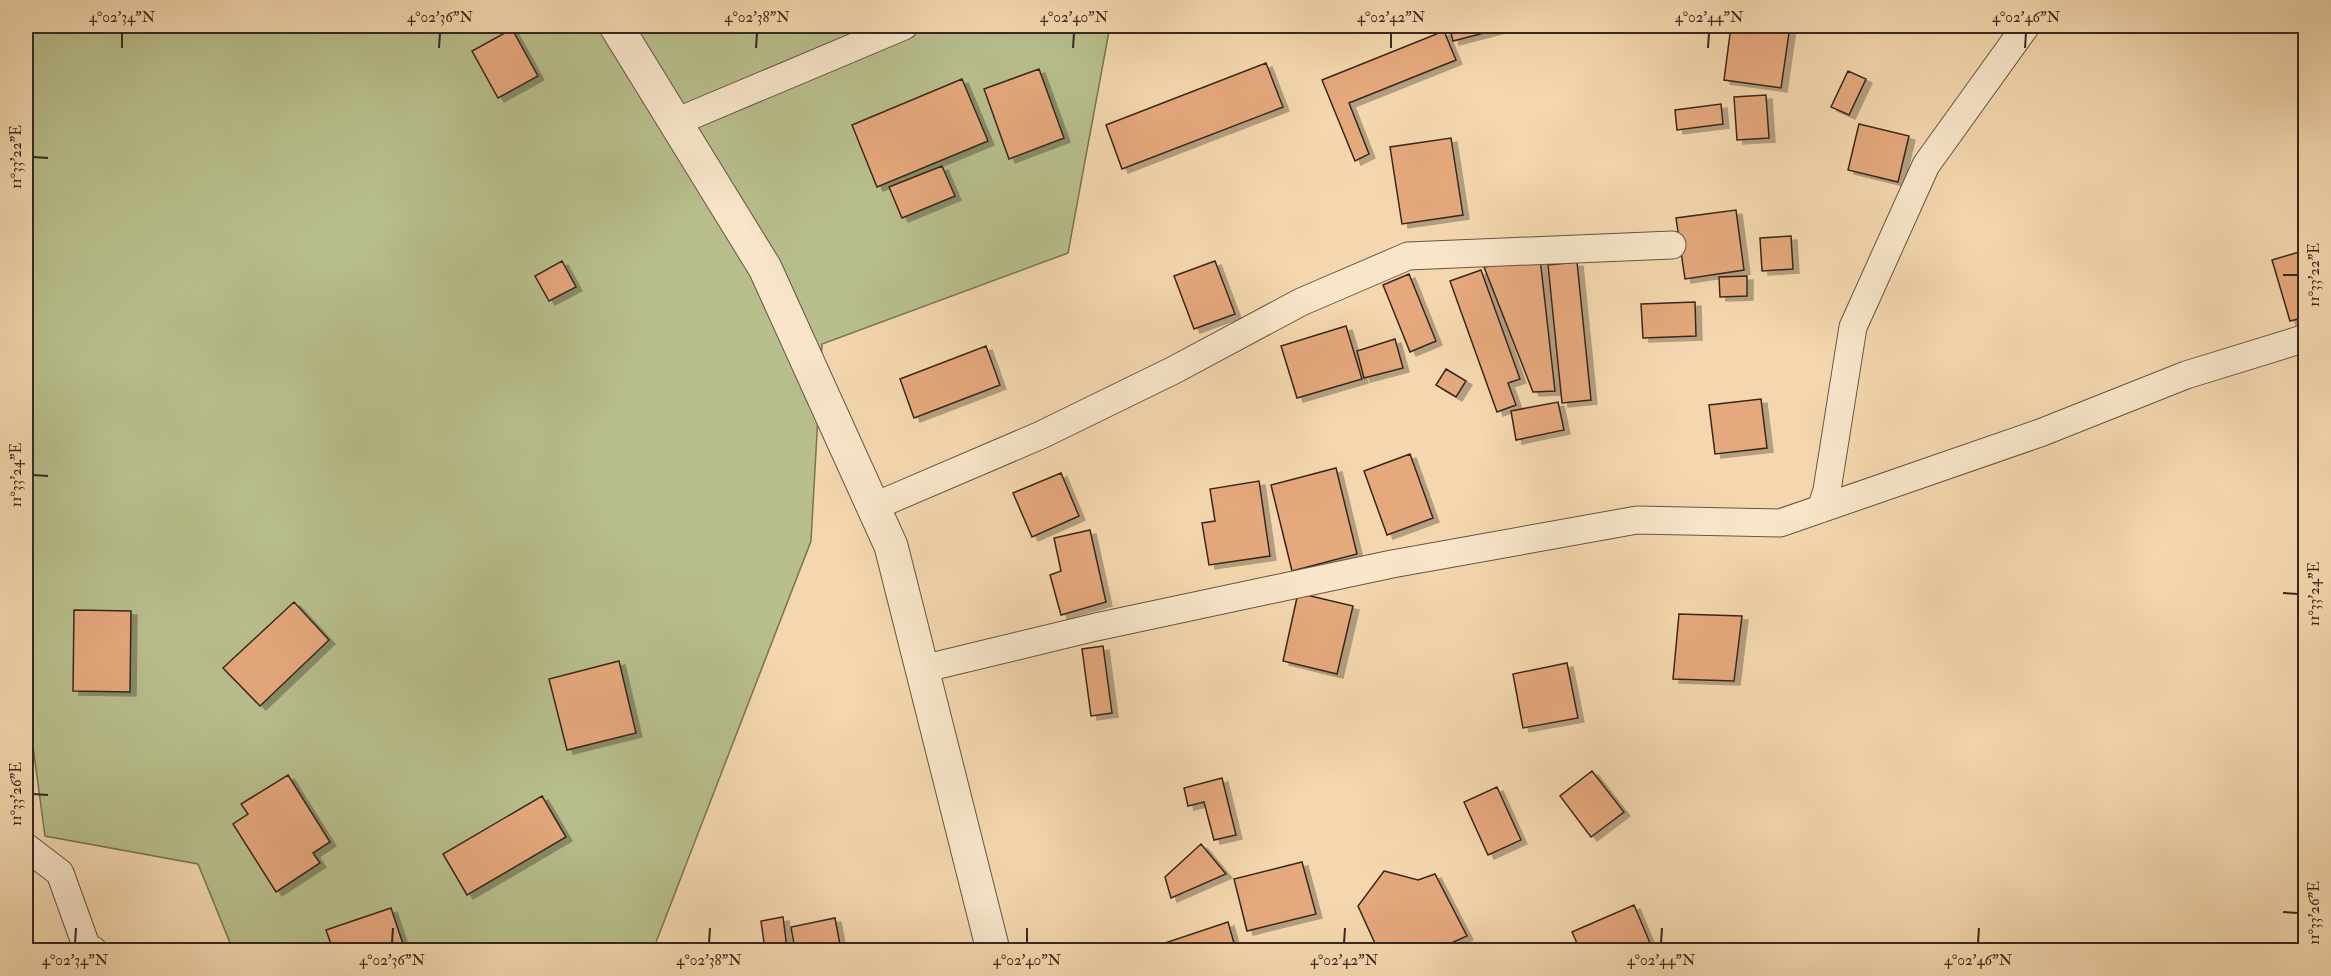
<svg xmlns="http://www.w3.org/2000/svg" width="2331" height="976" font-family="'IM FELL Double Pica',serif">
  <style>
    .green { fill: #b8bf8d; stroke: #787456; stroke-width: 1.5 }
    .building { fill: #e6a87d; stroke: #38281e; stroke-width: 1.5; filter: url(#shadow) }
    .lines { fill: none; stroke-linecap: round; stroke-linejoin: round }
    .minor-casing { stroke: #675442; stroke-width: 29 }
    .tertiary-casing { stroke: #675442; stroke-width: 35 }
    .minor { stroke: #f8e5ca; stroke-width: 27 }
    .tertiary { stroke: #f8e5ca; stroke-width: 33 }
    .ticks { fill: none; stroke: #38281e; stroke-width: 2 }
    .neatline { fill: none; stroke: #38281e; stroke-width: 2 }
    .ticks-label { font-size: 15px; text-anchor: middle; fill: #38281e }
  </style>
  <defs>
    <filter id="shadow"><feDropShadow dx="6" dy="4" stdDeviation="0" flood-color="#0004"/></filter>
  </defs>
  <rect width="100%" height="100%" fill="#f4d7ae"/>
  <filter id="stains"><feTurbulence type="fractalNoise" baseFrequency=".00333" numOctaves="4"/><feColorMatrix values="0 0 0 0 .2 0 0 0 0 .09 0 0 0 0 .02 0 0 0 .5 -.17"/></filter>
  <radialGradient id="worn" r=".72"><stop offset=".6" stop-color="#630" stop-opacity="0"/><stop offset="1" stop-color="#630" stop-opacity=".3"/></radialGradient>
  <path class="green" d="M26,26h1084l-42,227 -246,91 -11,197 -158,409h-420l-35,-86 -153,-28 -19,-142z"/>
  <path class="building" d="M1449,26h62l-58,15z
    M1731,26h59l-9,62 -57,-8z
    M512,29l26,47 -40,22 -26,-47z
    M1444,31l12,29 -107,43 20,51 -14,7 -33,-81z
    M1266,63l17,44 -161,62 -16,-44z
    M1039,69l25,69 -55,21 -25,-70z
    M1848,71l18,8 -17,36 -18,-8z
    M962,79l26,62 -111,46 -25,-62z
    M1766,95l3,43 -32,2 -3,-43z
    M1721,104l2,20 -46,6 -2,-20z
    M1859,124l50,12 -11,46 -50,-12z
    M1451,138l12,77 -61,9 -12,-77z
    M942,166l13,30 -53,22 -13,-31z
    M1736,210l8,60 -59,9 -9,-61z
    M1791,236l2,33 -31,2 -2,-33z
    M2306,250v67l-16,4 -18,-61z
    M1540,258l15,133 -22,1 -49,-125z
    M562,261l14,26 -27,14 -14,-25z
    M1215,261l20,53 -41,15 -20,-53z
    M1577,262l14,138 -29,3 -14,-138z
    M1481,270l39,109 -12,4 8,22 -19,7 -47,-131z
    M1409,274l27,67 -26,11 -27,-67z
    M1747,276v20l-27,1 -1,-20z
    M1695,302l1,34 -53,2 -2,-34z
    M1346,326l16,53 -65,19 -16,-52z
    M1395,339l8,29 -39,10 -7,-27z
    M986,346l14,39 -86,33 -14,-39z
    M1446,369l20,12 -10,16 -20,-12z
    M1761,399l6,49 -52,6 -6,-49z
    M1558,402l6,28 -48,10 -5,-29z
    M1410,454l23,64 -46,17 -23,-64z
    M1336,468l21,86 -65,17 -21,-86z
    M1061,473l18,43 -47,21 -19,-44z
    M1259,481l11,75 -61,9 -7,-42 13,-2 -5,-32z
    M1090,530l16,72 -45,13 -11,-40 11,-4 -7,-33z
    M1298,593l55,13 -16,68 -54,-13z
    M294,602l35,38 -69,66 -37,-38z
    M74,610l57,1 -1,81 -57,-1z
    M1679,614l63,2 -8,65 -61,-2z
    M1103,646l9,67 -21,3 -9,-67z
    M619,661l17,72 -69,17 -18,-71z
    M1567,663l11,55 -55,10 -10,-54z
    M1592,771l32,41 -33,25 -31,-41z
    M288,775l42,67 -17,11 7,10 -44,29 -43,-68 15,-10 -7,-10z
    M1222,778l14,57 -22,5 -10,-38 -16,4 -4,-18z
    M1497,787l24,53 -33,15 -24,-53z
    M542,796l24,41 -99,58 -24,-41z
    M1201,844l25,30 -55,24 -6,-21z
    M1302,862l14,52 -69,17 -13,-52z
    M1384,871l34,9 17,-6 32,62 -31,14h-58l-20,-44z
    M1634,905l16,38 -16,7h-54l-8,-18z
    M391,908l14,42h-72l-7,-20z
    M783,917l4,31 -22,2 -4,-29z
    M835,918l6,32h-46l-4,-23z
    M1228,922l8,28h-76l-1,-5z"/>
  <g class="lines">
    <defs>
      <path id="minor" d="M676,122l228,-96
        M873,507l168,-72 133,-65 127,-68 107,-46 264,-11
        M1821,509l6,-19 26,-163 73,-162 100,-139
        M922,669l174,-42 296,-63 245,-44 143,3 260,-90 146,-58 120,-37
        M26,847l34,26 27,75 6,2"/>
      <path id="tertiary" d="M616,26l149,242 126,278 102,404"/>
    </defs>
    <use href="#minor" class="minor-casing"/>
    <use href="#tertiary" class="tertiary-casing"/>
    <use href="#minor" class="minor"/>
    <use href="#tertiary" class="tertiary"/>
  </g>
  <path class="ticks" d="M122,48v-15M439,48l1,-15M756,48l1,-15M1073,48l1,-15M1391,48v-15M1708,48l1,-15M2025,48l1,-15M33,157l15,1M2283,275h15M33,475l15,1M2283,593l15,1M33,794l15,1M2283,912l15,1M75,943l1,-15M392,943l1,-15M709,943l1,-15M1027,943v-15M1344,943l1,-15M1661,943l1,-15M1978,943l1,-15"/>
  <rect width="2331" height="976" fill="none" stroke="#f4d7ae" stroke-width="66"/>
  <rect x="33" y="33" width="2265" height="910" class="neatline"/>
  <g class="ticks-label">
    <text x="122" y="22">4°02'34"N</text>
    <text x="440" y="22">4°02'36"N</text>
    <text x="757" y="22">4°02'38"N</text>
    <text x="1074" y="22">4°02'40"N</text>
    <text x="1391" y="22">4°02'42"N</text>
    <text x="1709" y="22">4°02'44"N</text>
    <text x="2026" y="22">4°02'46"N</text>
    <text transform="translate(16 157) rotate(-90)" y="5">11°33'22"E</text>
    <text transform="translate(2314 275) rotate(-90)" y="5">11°33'22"E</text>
    <text transform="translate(16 475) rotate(-90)" y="5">11°33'24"E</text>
    <text transform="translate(2314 594) rotate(-90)" y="5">11°33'24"E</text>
    <text transform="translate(16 794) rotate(-90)" y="5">11°33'26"E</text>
    <text transform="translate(2314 913) rotate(-90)" y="5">11°33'26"E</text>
    <text x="75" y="965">4°02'34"N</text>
    <text x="392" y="965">4°02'36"N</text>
    <text x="709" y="965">4°02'38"N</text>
    <text x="1027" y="965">4°02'40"N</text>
    <text x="1344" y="965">4°02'42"N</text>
    <text x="1661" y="965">4°02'44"N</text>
    <text x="1978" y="965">4°02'46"N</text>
  </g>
  <rect width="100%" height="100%" filter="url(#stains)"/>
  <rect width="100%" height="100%" fill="url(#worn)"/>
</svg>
